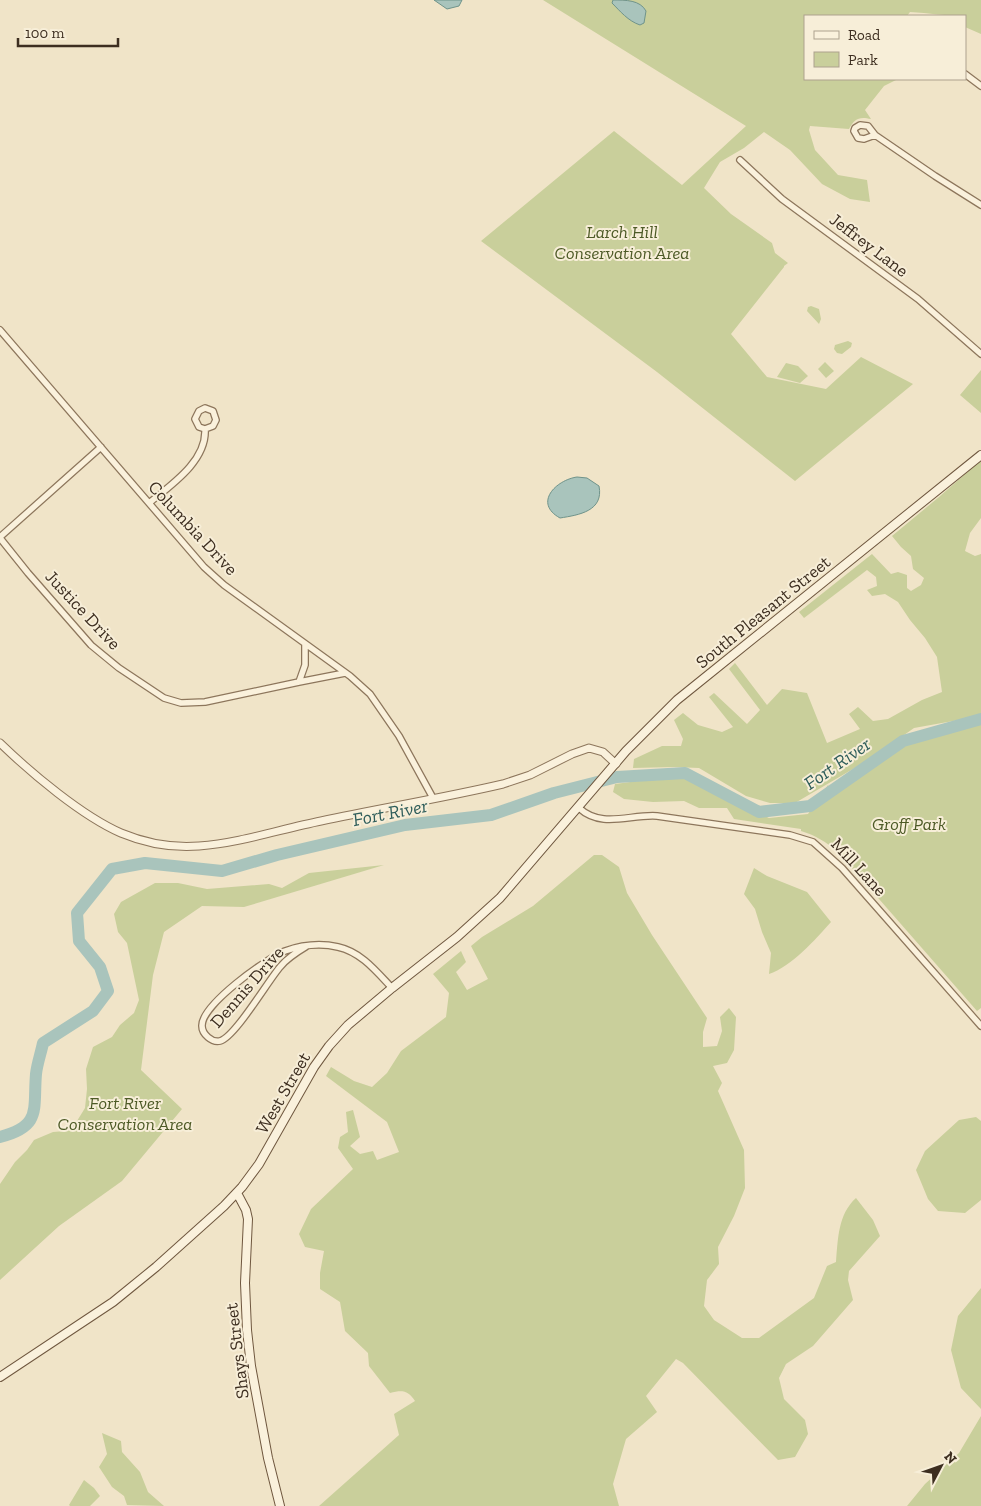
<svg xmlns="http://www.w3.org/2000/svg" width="981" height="1506" font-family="'Zilla Slab',serif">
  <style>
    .green { fill: #c9cf9b }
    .water { fill: #a9c4bc; stroke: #6f938a }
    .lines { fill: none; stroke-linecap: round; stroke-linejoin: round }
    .river { stroke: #a9c4bc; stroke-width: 12 }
    .minor-casing { stroke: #8d765c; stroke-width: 8 }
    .tertiary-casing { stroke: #8d765c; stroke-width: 9 }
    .secondary-casing { stroke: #6f573f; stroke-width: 10 }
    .minor { stroke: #faf1dc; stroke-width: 5.5 }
    .tertiary { stroke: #faf1dc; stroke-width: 7 }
    .secondary { stroke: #faf1dc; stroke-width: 8 }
    .labels { text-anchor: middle; stroke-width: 4; stroke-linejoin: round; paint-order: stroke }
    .park-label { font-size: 18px; font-style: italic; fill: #4d5a26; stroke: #f7eed8 }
    .street-label { font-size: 18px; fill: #3d2e20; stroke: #f7eed8 }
    .water-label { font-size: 19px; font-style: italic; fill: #2f5d5a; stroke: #f7eed8 }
  </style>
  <rect width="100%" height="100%" fill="#f0e4c8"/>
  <path class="green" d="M543,0h438v34l-16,-7v-11c-19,0 -36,-3 -55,-4l-3,4h-102v63h93l-14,7 -19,24 6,9c-12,-3 -17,0 -22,10l-39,-3 -1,4 6,20 23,25 29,5 3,22 -20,-3 -28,-15 -32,-34 -26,-18 -20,16 -24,14 -16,26 27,26 41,29 3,10 13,10 -4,3v1l-53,67 36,43 59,12 35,-32 52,27 -118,97 -138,-109 -176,-131 133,-110 68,54 64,-59z
    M811,306l8,3 2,10 -2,5 -12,-13 1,-4z
    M848,341l4,2 -1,4 -9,7 -5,-1 -3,-4 1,-4z
    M825,362l9,9 -8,7 -8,-9z
    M786,363l12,3 10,10 -8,7 -23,-6z
    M981,370v43l-21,-18z
    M981,460v58l-11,15 -5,18 10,5 6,-2v162l-67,12 -44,31 -75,44h-25l-24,-7 -47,-28 -25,-1 -41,1 1,-9 28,-13h19l2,-7 -9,-19 9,-7 15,12 24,7 11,-5 -24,-30 5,-4 33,31 13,-14 -31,-41 6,-6 32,42 15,-16 25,4 20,50 33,-14 -11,-15 9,-7 15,14 15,-2 34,-19 20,-8 -5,-35 -12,-19 -15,-18 -12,-18 -13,-8 -13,2 -5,-6 10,-4 -1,-9 -9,-7 -63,48 -5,-6 73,-58 19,20 7,-2 9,3v13l4,3 10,-6 3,-7 -11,-9 -2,-13 -10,-9 -9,-11 47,-39z
    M975,718h6v290l-4,3 -140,-160c-11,-9 -22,-16 -36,-20v-2l-67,-10 -7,-11h-28l-15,-7 -31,1 -29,-3 -11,-7 2,-8 69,-9 42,23 43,20 39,-4 20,-29 3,4 82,-55z
    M594,855h8l17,12 8,26 25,42 55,83 -4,14v15l14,-1 5,-15 -2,-14 9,-9 7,9 -2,33 -7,13 -14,3 9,17 -4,8 26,59 1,38 -11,28 -16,31 1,17 -12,16 -3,26 10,14 28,18h17l55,-40 13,-32 9,-4c2,-23 2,-48 20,-64l17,22 7,16 -31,35 -1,9 5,20 -40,46 -27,18 -7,14 5,21 21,21 3,14 -13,23 -17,3 -95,-97 -7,-4 -30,37 11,16 -31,27 -13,45 6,22h-300l80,-71 -5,-21 21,-13c-7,-11 -13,-11 -25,-8l-21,-27 -1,-13 -23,-22 -5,-29 -20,-13v-16l4,-22 -19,-4 -6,-13 12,-25 42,-40 -15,-21 2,-11 8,-5 -2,-20 7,-2 7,27 -10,9 10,8 13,-3 4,9 22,-8 -12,-30 -61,-46 5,-9 23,14 18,6 15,-14 14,-22 45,-34 3,-24 -16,-19 28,-23 5,11 -10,10 11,18 21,-11 -17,-33 11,-9 51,-31z
    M384,865l-140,42 -42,-1 -38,26 -11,43 -12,95 41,39 -60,72 -63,45 -59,54v-96l15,-22 12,-12 7,-10 19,-8 13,-1 11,-10 8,-13 2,-19 -1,-20 7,-22 19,-10 8,-12 14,-12 5,-13 -12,-57 -9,-11 -4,-18 7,-12 34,-19h23l29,6 62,-5 13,4 27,-15z
    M754,868l13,8 40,16 24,30c-15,17 -40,45 -62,52l2,-21 -9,-21 -7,-23 -11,-15z
    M976,1117l5,4v79l-16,13 -27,-2 -10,-12 -12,-29 9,-19 34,-31z
    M981,1288v121l-20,-21 -10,-38 7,-34z
    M981,1416v90h-74l18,-22 34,-31z
    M102,1433l19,8 1,11 18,20 8,20 16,14 -37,-1 -3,-9 -12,-9 -13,-20 8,-13z
    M84,1480l10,8 6,8 -10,10h-20l-1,-1z"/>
  <path class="water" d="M434,0h28l-3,6 -12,3z
    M613,0c13,0 27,0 33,11l-2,12 -4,2c-12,-4 -20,-14 -28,-22z
    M577,477l10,1 12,8c5,25 -20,29 -39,32 -27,-15 -4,-38 17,-41z"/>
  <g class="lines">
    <path class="river" d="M0,1137c42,-11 33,-27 36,-63 1,-10 5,-21 7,-31l50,-32 15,-20 -8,-24 -21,-26 -2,-28 35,-44 33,-6 77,8 55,-16 128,-30 86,-10 63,-22 63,-16 68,-4 74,39 51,-6 93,-65 78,-22"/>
    <defs>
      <path id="minor" d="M965,74l16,12
        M860,125l8,1 7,9 -11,4 -6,-1 -4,-7 1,-3z
        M875,135l60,41 46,29
        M740,160l42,39 136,100 63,55
        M0,330l204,237 20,18 126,91 20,18 29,42 34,62
        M149,503c22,-18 58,-42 56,-74l8,-3 3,-6 -3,-9 -8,-3 -6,3 -4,8 4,8 6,2
        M0,537l101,-90
        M0,538l28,35 63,72 28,23 45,30 17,5 24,-1 94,-20 6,-17v-20
        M299,682l46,-9
        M579,808c23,21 51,6 78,8l133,19 23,7 29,26 139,158
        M307,946c-10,6 -20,12 -27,21 -12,14 -45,70 -60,74 -8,2 -18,-7 -18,-15 -1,-21 65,-68 83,-75 17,-6 36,-8 53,-4 23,5 38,24 54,41"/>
      <path id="tertiary" d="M0,743c31,30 82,73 121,90 24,10 52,15 78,13 41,-3 82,-17 122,-25 61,-13 122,-23 182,-37l27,-9 42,-21 17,-6 14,4 13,12"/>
      <path id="secondary" d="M237,1193l9,17 2,9 -3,64 2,47 4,36 17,92 12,48
        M0,1377l113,-75 43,-35 68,-61 18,-19 17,-23 55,-97 15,-21 19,-21 44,-37 65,-51 43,-39 126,-147 51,-51 304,-245"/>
    </defs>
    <use href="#minor" class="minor-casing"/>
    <use href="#tertiary" class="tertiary-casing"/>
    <use href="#secondary" class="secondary-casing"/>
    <use href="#minor" class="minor"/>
    <use href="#tertiary" class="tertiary"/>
    <use href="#secondary" class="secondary"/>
  </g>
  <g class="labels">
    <g class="park-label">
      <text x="622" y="238">Larch Hill<tspan x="622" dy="21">Conservation Area</tspan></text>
      <text x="909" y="830">Groff Park</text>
      <text x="125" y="1109">Fort River<tspan x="125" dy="21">Conservation Area</tspan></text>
    </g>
    <g class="street-label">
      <text transform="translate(869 245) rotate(37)" y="6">Jeffrey Lane</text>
      <text transform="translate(193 528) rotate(47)" y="6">Columbia Drive</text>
      <text transform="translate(83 610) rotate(47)" y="6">Justice Drive</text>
      <text transform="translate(763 612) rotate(-39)" y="6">South Pleasant Street</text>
      <text transform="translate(859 867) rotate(47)" y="6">Mill Lane</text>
      <text transform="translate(247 987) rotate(-49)" y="6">Dennis Drive</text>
      <text transform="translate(283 1093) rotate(-60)" y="6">West Street</text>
      <text transform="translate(237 1351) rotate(-97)" y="6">Shays Street</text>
    </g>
    <g class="water-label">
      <text transform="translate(837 763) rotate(-35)" y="7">Fort River</text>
      <text transform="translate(390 812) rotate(-11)" y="7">Fort River</text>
    </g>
  </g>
  <rect x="804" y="15" width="162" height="65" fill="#f7eed8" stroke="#ada18e"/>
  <rect x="814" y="31" width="25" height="8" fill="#faf1dc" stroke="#ada18e"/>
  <text x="848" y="40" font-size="15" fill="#3d2e20">Road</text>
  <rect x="814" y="52" width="25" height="15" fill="#c9cf9b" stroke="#ada18e"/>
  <text x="848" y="65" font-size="15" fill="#3d2e20">Park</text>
  <g transform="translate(941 1466) rotate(49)" stroke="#f7eed8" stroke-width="4" paint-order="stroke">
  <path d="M0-4L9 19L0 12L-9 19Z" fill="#3d2e20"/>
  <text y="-8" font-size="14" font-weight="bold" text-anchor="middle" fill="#3d2e20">N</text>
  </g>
  <path d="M18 38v8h100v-8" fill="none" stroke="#3d2e20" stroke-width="2.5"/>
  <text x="25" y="38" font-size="15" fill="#3d2e20" stroke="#f7eed8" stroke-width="4" paint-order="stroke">100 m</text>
</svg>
